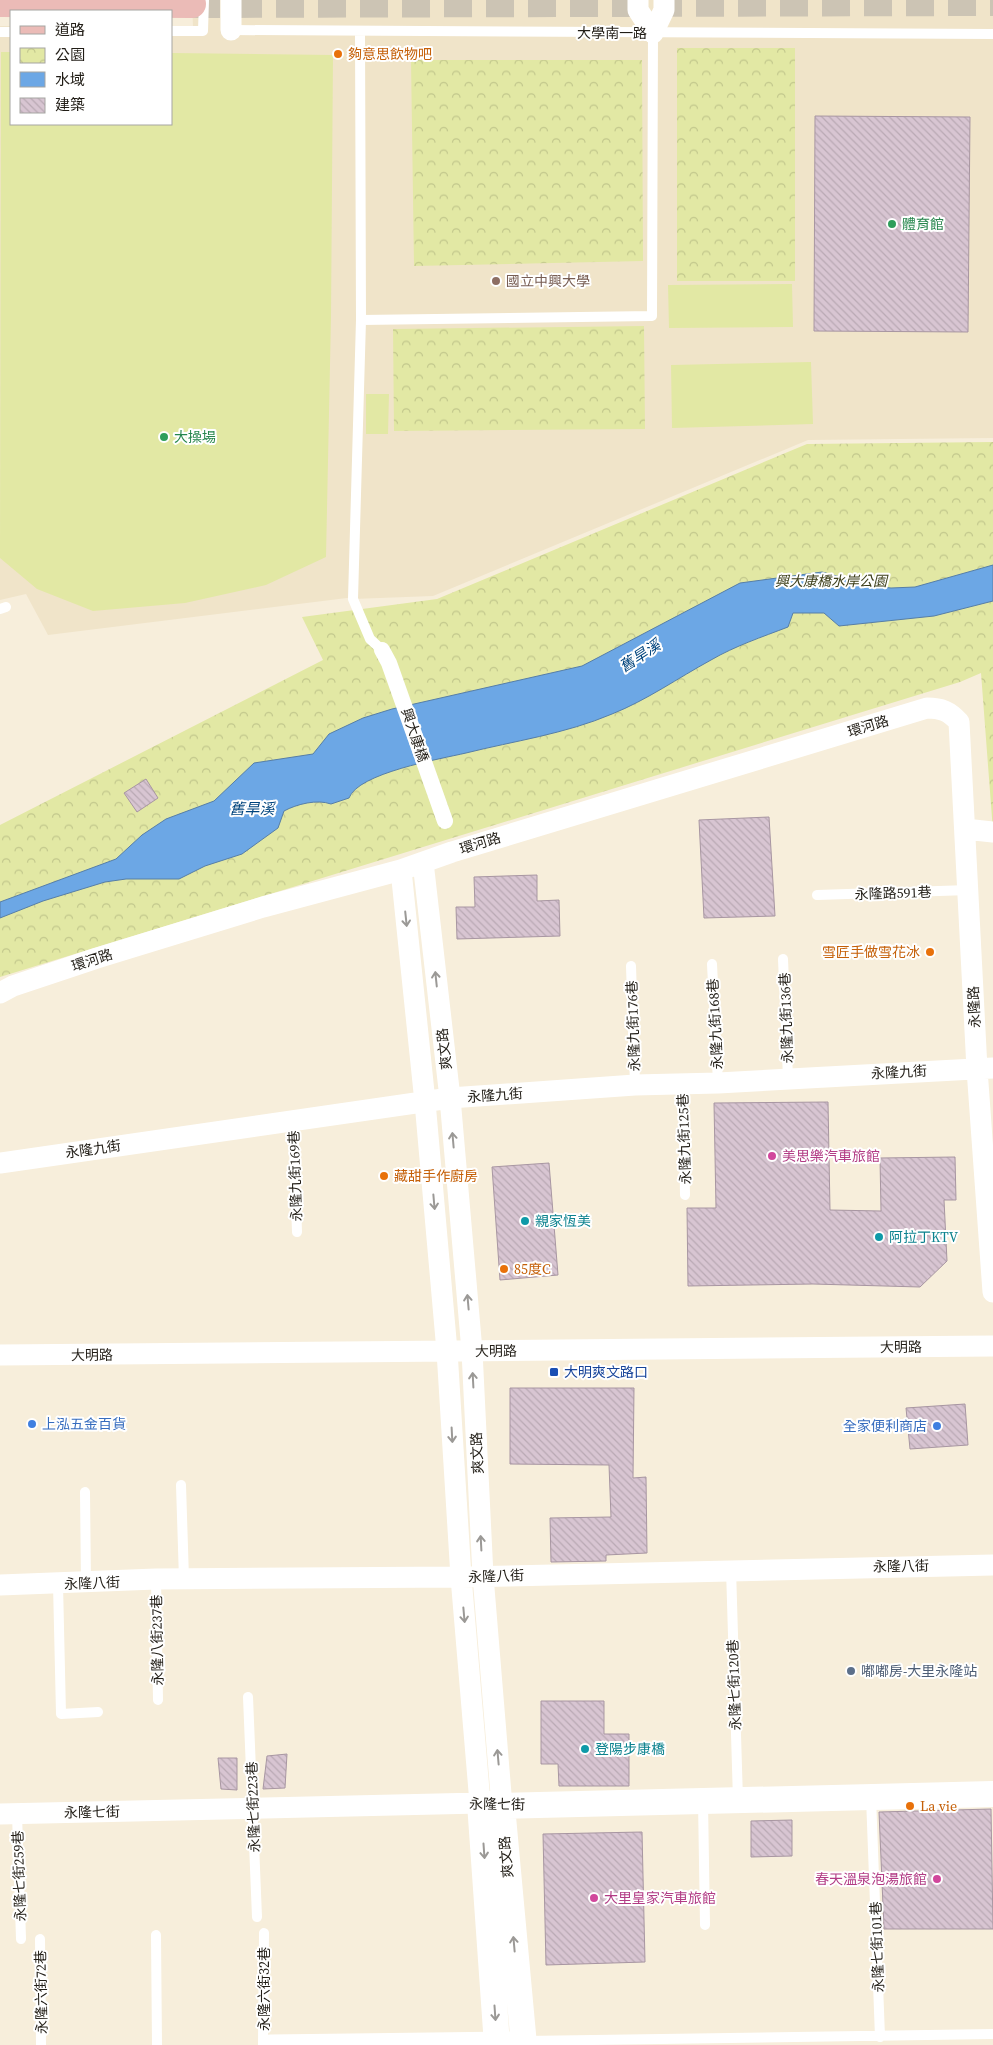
<svg xmlns="http://www.w3.org/2000/svg" width="993" height="2045" font-family="'Source Serif 4','Noto Sans TC',serif">
  <style>
    .built { fill: #f0e4c9 }
    .grass { fill: #e2e8a4 }
    .park { fill: url(#park-crowns) }
    .water { fill: #6ca7e5; stroke: #567ea7 }
    .building { fill: url(#building-back-hatch); stroke: #a896a2 }
    .lines { fill: none; stroke-linecap: round; stroke-linejoin: round }
    .primary-tunnel { stroke: #ccc4b4; stroke-width: 28; stroke-dasharray: 28 14; stroke-linecap: butt }
    .service { stroke: #fff; stroke-width: 10 }
    .pedestrian { stroke: #fff; stroke-width: 16 }
    .minor { stroke: #fff; stroke-width: 21 }
    .tertiary { stroke: #fff; stroke-width: 26 }
    .primary { stroke: #ebbbb7; stroke-width: 28 }
    .oneway { stroke: #9b9996 }
    .food-dot { fill: #e8710a; stroke: #fff; stroke-width: 2 }
    .leisure-dot { fill: #2e9e5b; stroke: #fff; stroke-width: 2 }
    .education-dot { fill: #8d6e63; stroke: #fff; stroke-width: 2 }
    .hotel-dot { fill: #d1479c; stroke: #fff; stroke-width: 2 }
    .culture-dot { fill: #0f9aa8; stroke: #fff; stroke-width: 2 }
    .transit-dot { fill: #1a4fb4; stroke: #fff; stroke-width: 2 }
    .shop-dot { fill: #3f7fe0; stroke: #fff; stroke-width: 2 }
    .service-dot { fill: #5c6f8a; stroke: #fff; stroke-width: 2 }
    .labels { text-anchor: middle; stroke-width: 4; stroke-linejoin: round; paint-order: stroke }
    .street-label { font-size: 14px; fill: #211d16; stroke: #fff }
    .food-label { font-size: 14px; fill: #c56008; stroke: #fff; text-anchor: start }
    .leisure-label { font-size: 14px; fill: #27864d; stroke: #fff; text-anchor: start }
    .education-label { font-size: 14px; fill: #785e54; stroke: #fff; text-anchor: start }
    .park-label { font-size: 14px; font-style: italic; fill: #3c3e19; stroke: #fff }
    .hotel-label { font-size: 14px; fill: #b23c85; stroke: #fff; text-anchor: start }
    .culture-label { font-size: 14px; fill: #0d838f; stroke: #fff; text-anchor: start }
    .transit-label { font-size: 14px; fill: #164399; stroke: #fff; text-anchor: start }
    .shop-label { font-size: 14px; fill: #366cbe; stroke: #fff; text-anchor: start }
    .service-label { font-size: 14px; fill: #4e5e75; stroke: #fff; text-anchor: start }
    .water-label { font-size: 15px; font-style: italic; fill: #00447d; stroke: #fff }
  </style>
  <defs>
    <pattern id="park-crowns" width="20" height="18" patternUnits="userSpaceOnUse" patternTransform="scale(1.25)"><rect width="20" height="18" fill="#e2e8a4"/><path d="M2 6a3 3 0 1 1 6 0M12 15a3 3 0 1 1 6 0" fill="none" stroke="#c2c78c"/></pattern>
    <pattern id="building-back-hatch" width="6" height="6" patternUnits="userSpaceOnUse" patternTransform="scale(1.25)"><rect width="6" height="6" fill="#d8c5d2"/><path d="M-1 5l2 2M0 0l6 6M5-1l2 2" fill="none" stroke="#b9a9b4"/></pattern>
  </defs>
  <rect width="100%" height="100%" fill="#f7eedb"/>
  <path class="built" d="M192,0h801v438l-185,2 -375,156 -80,3 2,-2 -307,38 -22,-41 -26,6v-574h11v98h160v-97h22z"/>
  <path class="grass" d="M1,52h10v72h160v-71l162,2 -2,262 -5,240 -60,28 -81,18 -92,8 -56,-22 -37,-31z
    M792,284l1,43 -124,1 -1,-43z
    M811,362l2,62 -141,4 -1,-63z
    M366,394h23l-1,40h-22z"/>
  <path class="park" d="M677,48h118v233h-118z
    M411,60h231l1,201 -229,5z
    M644,326l1,103 -251,2 -1,-102z
    M993,442v389l-12,-158 -21,9 -960,295v-152l323,-165 -21,-43 135,-18 370,-155z"/>
  <path class="water" d="M993,565v36l-59,15 -95,10 -15,-13h-31l-5,14c-26,10 -53,19 -77,33 -33,18 -64,40 -99,54 -47,20 -98,27 -146,39 -26,6 -108,20 -117,45l-18,6c-14,-5 -34,0 -47,7l-6,17 -36,26 -37,12 -26,13h-53l-21,3 -62,19 -43,17v-16l116,-43 26,-24 24,-16 48,-18 40,-38 59,-9 16,-20 34,-16 29,-9 190,-43 158,-83 82,-11 51,14 18,2 24,-1z"/>
  <path class="building" d="M815,116l155,1 -2,215 -154,-1z
    M146,779l12,19 -21,14 -13,-19z
    M769,817l6,99 -71,2 -5,-98z
    M537,875v26l22,-1 1,36 -103,3 -1,-32h19l-1,-30z
    M828,1102l2,108 51,1 -1,-53 75,-1 1,43h-12l3,61 -27,26 -107,-3 -125,2 -1,-78h29l-2,-105z
    M549,1163l9,112 -58,5 -8,-113z
    M510,1388h124l-1,90 13,-1 1,76 -41,2v6l-55,1 -1,-44 61,-1 -2,-52 -99,-1z
    M965,1404l3,41 -58,4 -4,-41z
    M541,1701h63v33h25v52h-70l-1,-22h-17z
    M287,1754l-2,34 -22,1 4,-33z
    M218,1758h19v32l-16,-1z
    M991,1809l2,120h-109l-5,-117z
    M792,1820v36l-41,1v-36z
    M642,1832l3,130 -99,3 -3,-131z"/>
  <g class="lines">
    <path class="primary-tunnel" d="M192,4l801,-2"/>
    <path class="service" d="M231,30l762,4
      M171,31h32l1,-31
      M0,32h11
      M360,32l1,288 -8,279 17,40 12,11
      M361,320l291,-4 1,-283
      M0,609l6,-2
      M817,895l152,-5
      M783,959l5,119
      M712,964l6,119
      M631,966l4,119
      M683,1084l2,111
      M293,1120l4,112
      M181,1485l3,94
      M85,1492l1,91
      M731,1569l7,231
      M156,1579l2,121
      M58,1584l3,130 37,-2
      M248,1697l9,220
      M871,1797l9,240
      M703,1801l2,124
      M17,1814l4,125
      M156,1935l1,110
      M40,1939l1,106
      M524,2041l469,-7
      M263,2045l1,-112"/>
    <path class="pedestrian" d="M382,650l7,13 56,158"/>
    <path class="minor" d="M231,0v30
      M638,0v10l15,23
      M653,33l11,-23v-10
      M965,829l28,3
      M423,862l27,236 22,253 11,225 19,230
      M0,993l13,-7 84,-28 166,-51 138,-37 51,-18 475,-144c14,0 22,3 32,14l18,347 16,223
      M0,1163l450,-65 185,-13 83,-2 275,-15
      M0,1355l993,-9
      M0,1585l156,-6 305,-2 532,-12
      M0,1814l480,-11 -19,-226 -14,-226 -22,-249 -24,-232
      M270,2045l242,-3"/>
    <path class="tertiary" d="M502,1806l22,239
      M497,2045l-17,-242 22,3 491,-12"/>
    <path class="primary" d="M0,3l192,1"/>
  </g>
  <defs><path id="oneway-shaft" d="M-6 0H5M1.5-3L5.5 0L1.5 3" fill="none" stroke-width="1.6" stroke-linecap="round" stroke-linejoin="round" transform="scale(1.25)"/></defs>
  <g class="oneway">
    <use href="#oneway-shaft" transform="translate(406 919) rotate(84)"/>
    <use href="#oneway-shaft" transform="translate(436 979) rotate(-96)"/>
    <use href="#oneway-shaft" transform="translate(453 1140) rotate(-95)"/>
    <use href="#oneway-shaft" transform="translate(434 1202) rotate(85)"/>
    <use href="#oneway-shaft" transform="translate(468 1302) rotate(-95)"/>
    <use href="#oneway-shaft" transform="translate(473 1380) rotate(-93)"/>
    <use href="#oneway-shaft" transform="translate(452 1435) rotate(87)"/>
    <use href="#oneway-shaft" transform="translate(481 1543) rotate(-93)"/>
    <use href="#oneway-shaft" transform="translate(464 1615) rotate(85)"/>
    <use href="#oneway-shaft" transform="translate(498 1757) rotate(-95)"/>
    <use href="#oneway-shaft" transform="translate(484 1851) rotate(86)"/>
    <use href="#oneway-shaft" transform="translate(514 1944) rotate(-95)"/>
    <use href="#oneway-shaft" transform="translate(495 2013) rotate(86)"/>
  </g>
  <g class="food-dot">
    <circle cx="338" cy="54" r="5"/>
    <circle cx="930" cy="952" r="5"/>
    <circle cx="384" cy="1176" r="5"/>
    <circle cx="504" cy="1269" r="5"/>
    <circle cx="910" cy="1806" r="5"/>
  </g>
  <g class="leisure-dot">
    <circle cx="892" cy="224" r="5"/>
    <circle cx="164" cy="437" r="5"/>
  </g>
  <circle class="education-dot" cx="496" cy="281" r="5"/>
  <g class="hotel-dot">
    <circle cx="772" cy="1156" r="5"/>
    <circle cx="937" cy="1879" r="5"/>
    <circle cx="594" cy="1898" r="5"/>
  </g>
  <g class="culture-dot">
    <circle cx="525" cy="1221" r="5"/>
    <circle cx="879" cy="1237" r="5"/>
    <circle cx="585" cy="1749" r="5"/>
  </g>
  <rect class="transit-dot" x="549" y="1367" width="10" height="10" rx="2.5"/>
  <g class="shop-dot">
    <circle cx="32" cy="1424" r="5"/>
    <circle cx="937" cy="1426" r="5"/>
  </g>
  <circle class="service-dot" cx="851" cy="1671" r="5"/>
  <g class="labels">
    <g class="street-label">
      <text x="612" y="38">大學南一路</text>
      <text transform="translate(868 726) rotate(-17)" y="5">環河路</text>
      <text transform="translate(415 735) rotate(71)" y="5">興大康橋</text>
      <text transform="translate(480 843) rotate(-17)" y="5">環河路</text>
      <text transform="translate(893 893) rotate(-2)" y="5">永隆路591巷</text>
      <text transform="translate(92 960) rotate(-18)" y="5">環河路</text>
      <text transform="translate(974 1007) rotate(-93)" y="5">永隆路</text>
      <text transform="translate(786 1018) rotate(-92)" y="5">永隆九街136巷</text>
      <text transform="translate(715 1024) rotate(-93)" y="5">永隆九街168巷</text>
      <text transform="translate(633 1026) rotate(-92)" y="5">永隆九街176巷</text>
      <text transform="translate(444 1049) rotate(-96)" y="5">爽文路</text>
      <text transform="translate(899 1072) rotate(-3)" y="5">永隆九街</text>
      <text transform="translate(495 1095) rotate(-4)" y="5">永隆九街</text>
      <text transform="translate(684 1139) rotate(-92)" y="5">永隆九街125巷</text>
      <text transform="translate(93 1149) rotate(-8)" y="5">永隆九街</text>
      <text transform="translate(295 1176) rotate(-92)" y="5">永隆九街169巷</text>
      <text transform="translate(901 1347) rotate(-1)" y="5">大明路</text>
      <text transform="translate(496 1351) rotate(-1)" y="5">大明路</text>
      <text transform="translate(92 1355) rotate(-1)" y="5">大明路</text>
      <text transform="translate(477 1453) rotate(-93)" y="5">爽文路</text>
      <text transform="translate(901 1566) rotate(-1)" y="5">永隆八街</text>
      <text transform="translate(496 1576) rotate(-2)" y="5">永隆八街</text>
      <text transform="translate(92 1583) rotate(-2)" y="5">永隆八街</text>
      <text transform="translate(157 1640) rotate(-91)" y="5">永隆八街237巷</text>
      <text transform="translate(734 1685) rotate(-92)" y="5">永隆七街120巷</text>
      <text transform="translate(497 1804) rotate(1)" y="5">永隆七街</text>
      <text transform="translate(253 1807) rotate(-92)" y="5">永隆七街223巷</text>
      <text transform="translate(92 1812) rotate(-1)" y="5">永隆七街</text>
      <text transform="translate(506 1857) rotate(-95)" y="5">爽文路</text>
      <text transform="translate(19 1876) rotate(-92)" y="5">永隆七街259巷</text>
      <text transform="translate(877 1947) rotate(-92)" y="5">永隆七街101巷</text>
      <text transform="translate(264 1989) rotate(-90)" y="5">永隆六街32巷</text>
      <text transform="translate(41 1992) rotate(-91)" y="5">永隆六街72巷</text>
    </g>
    <g class="food-label">
      <text x="348" y="59">夠意思飲物吧</text>
      <text x="920" y="957" text-anchor="end">雪匠手做雪花冰</text>
      <text x="394" y="1181">藏甜手作廚房</text>
      <text x="514" y="1274">85度C</text>
      <text x="920" y="1811">La vie</text>
    </g>
    <g class="leisure-label">
      <text x="902" y="229">體育館</text>
      <text x="174" y="442">大操場</text>
    </g>
    <g class="education-label">
      <text x="506" y="286">國立中興大學</text>
    </g>
    <g class="park-label">
      <text x="831" y="586">興大康橋水岸公園</text>
    </g>
    <g class="hotel-label">
      <text x="782" y="1161">美思樂汽車旅館</text>
      <text x="927" y="1884" text-anchor="end">春天溫泉泡湯旅館</text>
      <text x="604" y="1903">大里皇家汽車旅館</text>
    </g>
    <g class="culture-label">
      <text x="535" y="1226">親家恆美</text>
      <text x="889" y="1242">阿拉丁KTV</text>
      <text x="595" y="1754">登陽步康橋</text>
    </g>
    <g class="transit-label">
      <text x="564" y="1377">大明爽文路口</text>
    </g>
    <g class="shop-label">
      <text x="42" y="1429">上泓五金百貨</text>
      <text x="927" y="1431" text-anchor="end">全家便利商店</text>
    </g>
    <g class="service-label">
      <text x="861" y="1676">嘟嘟房-大里永隆站</text>
    </g>
    <g class="water-label">
      <text transform="translate(640 656) rotate(-33)" y="5">舊旱溪</text>
      <text x="252" y="814">舊旱溪</text>
    </g>
  </g>
  <rect x="10" y="10" width="162" height="115" fill="#ffffff" stroke="#a6a5a2"/>
  <rect x="20" y="26" width="25" height="8" fill="#ebbbb7" stroke="#a6a5a2"/>
  <text x="55" y="35" font-size="15" fill="#211d16">道路</text>
  <rect x="20" y="48" width="25" height="15" fill="url(#park-crowns)" stroke="#a6a5a2"/>
  <text x="55" y="60" font-size="15" fill="#211d16">公園</text>
  <rect x="20" y="72" width="25" height="15" fill="#6ca7e5" stroke="#a6a5a2"/>
  <text x="55" y="85" font-size="15" fill="#211d16">水域</text>
  <rect x="20" y="98" width="25" height="15" fill="url(#building-back-hatch)" stroke="#a6a5a2"/>
  <text x="55" y="110" font-size="15" fill="#211d16">建築</text>
</svg>
